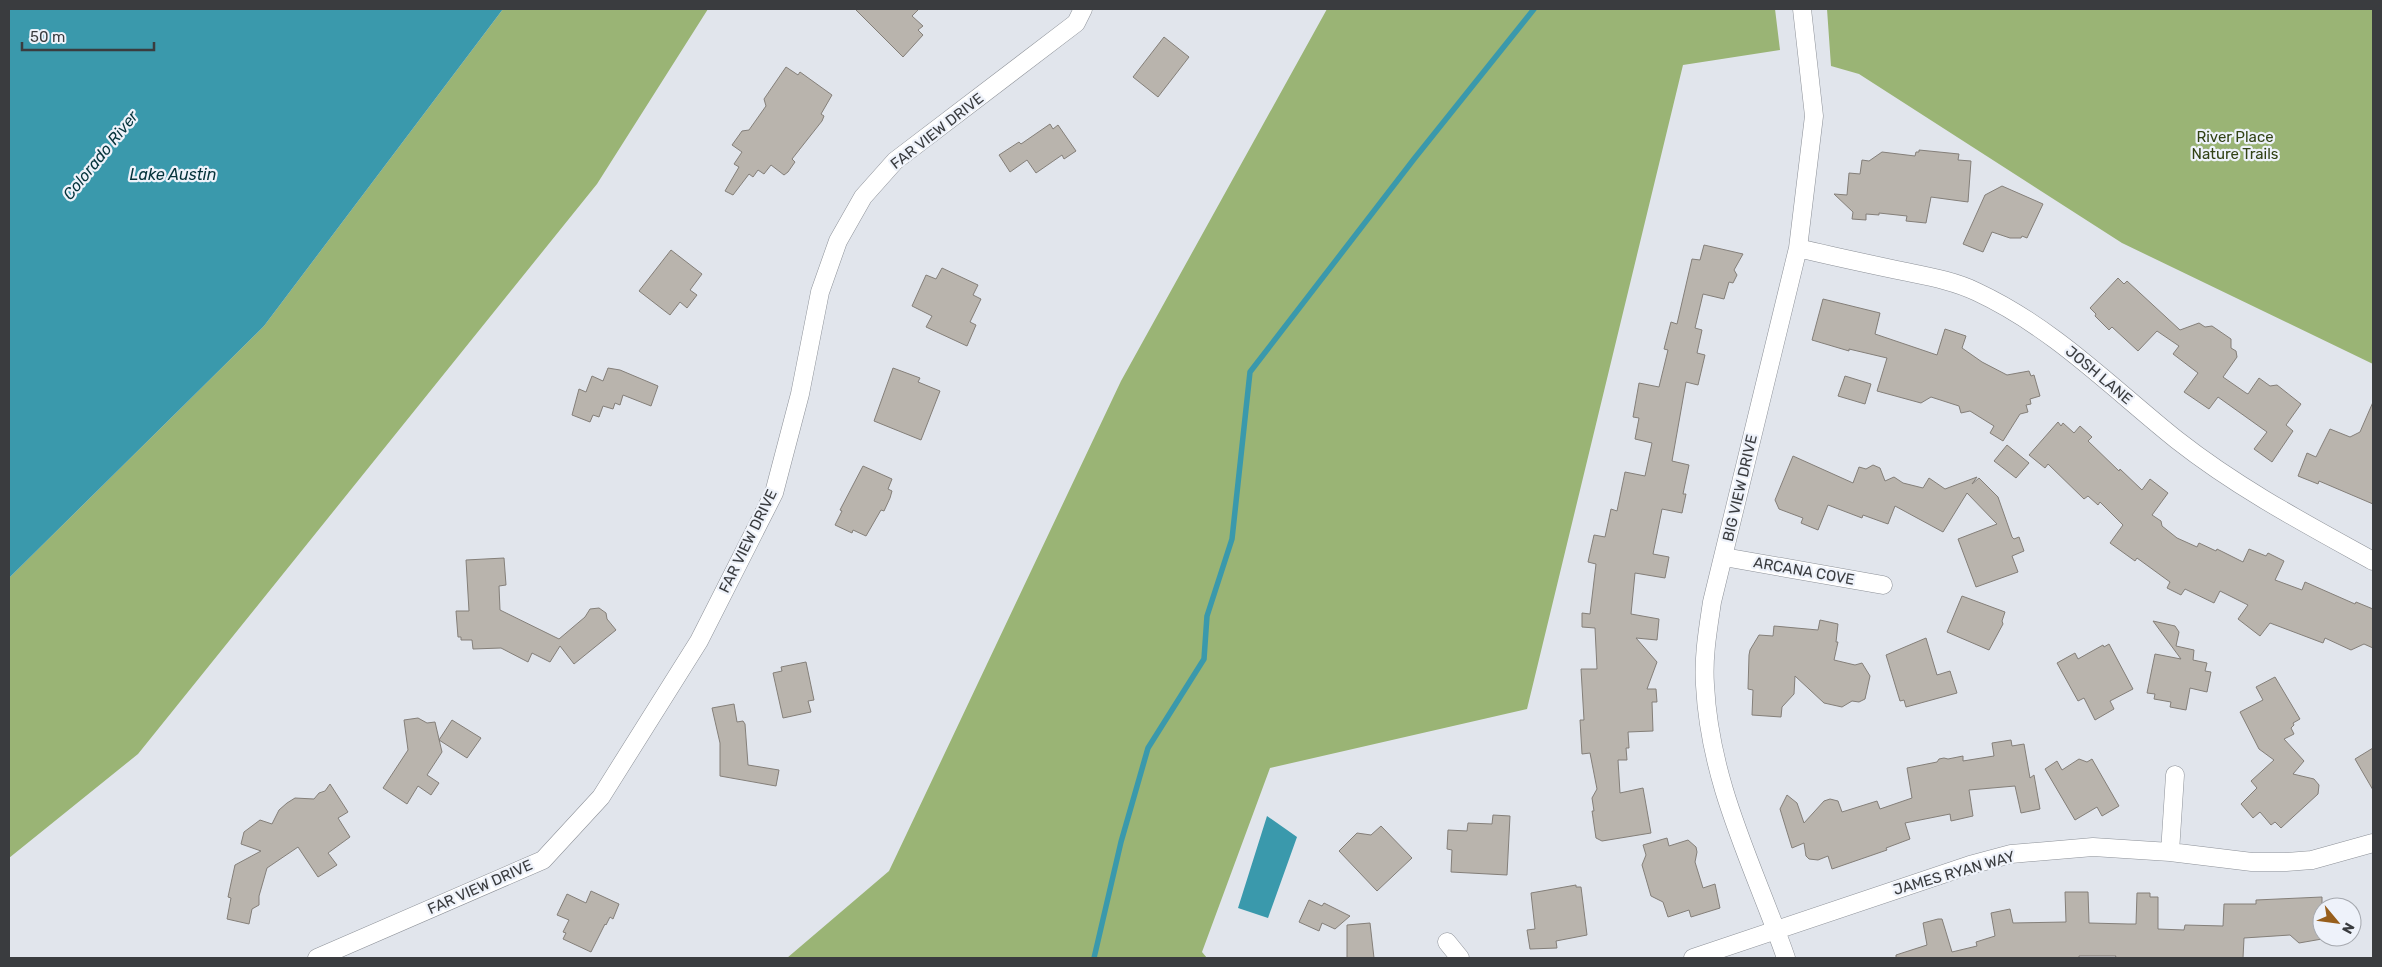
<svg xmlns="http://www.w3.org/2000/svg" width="2382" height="967" font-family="Rubik,sans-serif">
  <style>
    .forest { fill: #9ab475 }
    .water { fill: #3a99ac }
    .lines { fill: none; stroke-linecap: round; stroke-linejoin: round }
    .stream { stroke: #3a99ac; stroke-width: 5.5 }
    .building { fill: #b9b4ad; stroke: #847f79 }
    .minor-casing { stroke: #8d9198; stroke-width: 19 }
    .minor { stroke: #fff; stroke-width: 18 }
    .labels { text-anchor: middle; stroke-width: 4.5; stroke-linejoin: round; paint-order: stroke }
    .street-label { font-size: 15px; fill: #3a3c3f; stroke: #eef2fa }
    .park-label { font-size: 15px; fill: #314214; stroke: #eef2fa }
    .water-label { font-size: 16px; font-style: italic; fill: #05333b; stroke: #eef2fa }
  </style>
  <rect width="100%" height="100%" fill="#e1e5ec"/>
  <path class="forest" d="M503,9h205l-111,175 -459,570 -129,104v-280l255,-252z
    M1327,9h448l5,41 -97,15 -156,644 -257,59 -68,184 5,6h-420l102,-87 232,-490z
    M1827,9h546v355l-251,-121 -263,-169 -28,-8z"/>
  <path class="water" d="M9,9h494l-239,317 -255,252z
    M1267,816l30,21 -29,81 -30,-10z"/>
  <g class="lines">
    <path class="stream" d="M1094,958l27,-116 27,-94 56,-89 3,-43 25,-77 18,-167 164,-213 120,-150"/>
  </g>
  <path class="building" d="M855,9h64l-7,7 11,10 -5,4 5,5 -20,22z
    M1164,37l25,20 -31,40 -25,-20z
    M786,67l12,8 2,-3 32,23 -11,19 3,2 -2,5 -30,38 3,3 -7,10 -4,3 -13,-10 -7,9 -6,-4 -5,7 -4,-3 -16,21 -8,-4 14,-24 -5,-3 8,-12 -10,-7 10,-14 7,-1 17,-24 -2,-7z
    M1050,124l3,5 5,-4 18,26 -12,8 -2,-4 -26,18 -9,-13 -17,12 -11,-17 20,-13 2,2z
    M1919,150l40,4 -1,6 13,1 -3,41 -37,-5 -5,26 -20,-2 1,-5 -28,-3v2l-13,-1v6l-14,-1 1,-7 -19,-18 13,1 2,-22 11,1 2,-14 7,1 13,-9 33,4 1,-4h3z
    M2002,186l41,18 -16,34 -5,-2 -1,2h-11l-18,-6 -9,20 -20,-8 22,-49z
    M1704,245l39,9 -9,16 3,5 -4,8 -4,-1 -5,17 -21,-5 -8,34 7,2 -5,23 8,2 -7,30 -12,-3 -14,79 17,4 -6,29h3l-4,19 -20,-4 -9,45 16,3 -4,21 -30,-5 -4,41 28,5 -2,21 -21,-2 21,24 -10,27h9l1,13h-5l1,29 -25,1 1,16h-3l1,12h-9l2,33 23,-5 8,45 -49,8 -6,-3 -4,-27h2l-2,-13 5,-9 -7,-36 -8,1 -2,-34h4l-3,-51h16l-2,-41 -13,-1v-14l8,1 6,-50 -8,-2 6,-27 11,2 6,-28 6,2 8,-39 20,4 7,-33 -17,-4 4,-21 -6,-1 6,-34 20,4 9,-37 -4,-1 7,-27 6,2 15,-65 8,1z
    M671,250l31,24 -12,16 7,5 -10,13 -7,-6 -10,13 -31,-24z
    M942,268l36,17 -5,10 8,4 -11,23 6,3 -9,21 -41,-19 6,-11 -20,-10 14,-31 10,4z
    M2118,278l6,6 3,-3 53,49 19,-7 6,4 7,-1 19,13v9l5,3 1,6 -14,20 23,16 2,1 11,-16 11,8 7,-1 24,19 -15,21 7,6 -21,31 -18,-13 13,-17 -49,-35 -9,12 -25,-17 14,-19 -25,-19 6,-8 -22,-15 -19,20 -26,-24 -3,3 -14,-14 1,-2 -6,-6z
    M1823,299l57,14 -5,21 62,21 8,-26 21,7 -4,12 20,14 25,13 22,-4 2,5 3,-1 6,21 -10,3 1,5 -5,1 2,7 -8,2 -17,27 -13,-8 4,-7 -24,-15 -9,2 -2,-7 -28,-9 -10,6 -44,-12 10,-33 -38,-9v2l-37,-11z
    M608,368l12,2 38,16 -7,20 -28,-11 -3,10 -5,-2 -2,6 -10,-3 -4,11 -6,-2 -3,7 -18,-7 7,-26 7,3 6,-16 11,5z
    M893,368l27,10 -2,4 22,9 -19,49 -47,-19z
    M1845,376l26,8 -6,20 -27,-8z
    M2373,402v102l-54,-23 -1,3 -20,-8 9,-23 9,4 14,-28 20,8 10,-5z
    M2058,422l3,4 2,-3 11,10 6,-7 12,11 -4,4 31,30 1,-2 22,21 8,-11 18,14 -16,22 9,6 1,5 15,12 20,9 2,-4 17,8 1,-2 26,13 6,-13 17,7 2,-3 16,8 -9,19 27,10 3,-8 50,22 1,-2 17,7v39l-9,-4 -13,6 -26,-12 -2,5 -53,-20 -10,13 -22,-17 10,-14 -28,-14 -6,12 -29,-14 -4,6 -14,-7 3,-6 -33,-24 -2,3 -25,-18 13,-18 -23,-23 -2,3 -10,-9 -4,3 -36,-35 -3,4 -16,-13z
    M2007,445l22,18 -13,15 -22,-17z
    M1793,456l60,27 6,-16 7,2 7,-4 7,3 5,13 9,-4 9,6 20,5 6,-10 16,11 32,-12 -5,7 7,-6 19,19 14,40 2,2 5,-2 5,14 -12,5 6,16 -42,15 -18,-48 39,-15 -30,-31 -24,39 -48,-26 -7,18 -25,-9 -1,3 -34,-13 -10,25 -17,-7 2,-5 -24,-9 -4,-9z
    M863,466l29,13 -4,10 4,2 -2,7 -6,13 -3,-1 -15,26 -13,-6 -1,3 -17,-8 7,-14 -2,-1z
    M504,558l2,27 -7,1 1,24 59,29 26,-22 5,-8 9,-1 7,5 1,6 9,11 -42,34 -14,-18 -10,16 -18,-9 -4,9 -27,-14 -28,1 -1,-9h-11v-3h-3l-2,-26h13l-3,-51z
    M1962,596l43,16 -3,9 1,3 -14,26 -42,-18z
    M1820,620l18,4 -2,18h2l-4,18 21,5 7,-2 8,13 -5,23 -6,3 -7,-1 -10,6 -18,-4 -29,-27 -1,18 -12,13 -1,10 -29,-2 1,-25 -5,-1 1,-34 1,-5 9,-15 14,1 1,-10 44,4z
    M2153,621l22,5 4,6 -3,14 18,4 -1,10 14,3 -2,8 6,1 -4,20 -17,-4 -4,22 -16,-3 1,-5 -17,-3 1,-5 -8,-1 8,-39 26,5z
    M1926,638l11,37 13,-4 7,22 -51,14 -2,-7 -4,1 -14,-46z
    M2109,644l24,45 -23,12 4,8 -19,11 -11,-22 -6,3 -21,-38 18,-10 3,6 25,-14 1,2z
    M806,662l8,38 -6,1 3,11 -28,6 -10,-45 9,-2 -1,-4z
    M2275,677l25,42 -7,4 1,2 -3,3 3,6 -10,5 20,22 -11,13 21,5 5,6 -1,9 -37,34 -6,-6 -4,3 -11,-13 -7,6 -12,-14 16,-16 -6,-7 23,-21 -15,-11 -19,-37 23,-12 -7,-13z
    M734,704l3,18 6,-1 2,3 3,41 31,5 -3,16 -56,-10v-33l-8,-35z
    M418,718l9,5 8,-1 7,30 -15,23 12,8 -8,12 -13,-9 -11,18 -24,-16 25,-38 -4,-30z
    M452,720l29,18 -14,20 -28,-18z
    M2011,740l1,6 12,-2 6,34 4,-3 6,34 -19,4 -6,-27 -46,4 4,26 -22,5 -1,-7 -45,9 5,16 -24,9 1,2 -55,19 -4,-13 -10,4 -9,-1 -3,-3 -2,-13 -12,5 -12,-39 7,-14 10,8 7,20 20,-22 6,-2 8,2 4,11 35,-11 3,8 32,-11 -5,-30 30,-6 2,-3 5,-1 4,1 15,-3v5l31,-5 -2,-13z
    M2373,748v42l-18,-31z
    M2079,759l8,3 5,-3 27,47 -17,10 -5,-9 -22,13 -30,-51 12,-8 5,9z
    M330,784l18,28 -10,6 12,19 -22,16 9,12 -19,12 -20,-30 -31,21 -8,28v9l-7,4 -3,15 -22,-5 4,-21 -3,-1 7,-32 26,-14 -20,-7 3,-12 16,-12 12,4 7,-14 8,-7 8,-5 19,1 5,-6 6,-2z
    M1493,815l17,1 -3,59 -56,-3 1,-22 -5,-1 1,-19 19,1 1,-8 24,1z
    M1381,826l31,32 -35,33 -38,-40 18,-18 14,2z
    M1667,838l2,8 19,-6 8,7 1,5 -2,10 8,26 12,-4 5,24 -29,9 -2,-7 -21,7 -5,-15 -12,-6 -9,-31 4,-10 -3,-10z
    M1576,885v2h5l6,48 -31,6 1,7 -27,1 -3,-19 8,-1 -4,-36z
    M591,891l28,13 -6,15 -3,-2 -4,8 -1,-1 -14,28 -28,-13 3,-6 -3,-1 6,-12 -12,-5 10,-21 19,9z
    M2065,892h23l1,31 39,1h8l1,-31h13v4h8v32l26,1 1,-5 38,1 1,-22h32v-4l66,-3v42l-23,4 -9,-8 -46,3 -1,20h-128l1,-2h-37v2h-183v-3l31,-10 -4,-22 15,-4h4l10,33 25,-6 -1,-4 19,-6 -4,-23 19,-4 3,14 53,-1z
    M1309,900l13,6 2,-3 26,13 -15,13 -13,-6 -3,8 -20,-9z
    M1370,923l4,35h-27v-33z"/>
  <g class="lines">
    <defs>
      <path id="minor" d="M1798,248c33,8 66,15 99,22 28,6 55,10 80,22 77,36 135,96 200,148 61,48 129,84 196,121
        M1724,557l159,28
        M2170,852l5,-77
        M1447,942l13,16
        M317,958l226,-98 58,-63 98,-156 75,-148 26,-99 20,-102 18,-51 25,-44 32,-36 181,-138 7,-14
        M1693,958l277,-93 41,-11 82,-7 77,5 82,10h34l26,-2 61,-17
        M1786,958c-32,-92 -76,-173 -81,-273 -2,-28 3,-56 7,-83l86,-354 16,-132 -12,-107"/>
    </defs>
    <use href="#minor" class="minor-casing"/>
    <use href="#minor" class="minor"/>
  </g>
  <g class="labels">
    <g class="street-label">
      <text transform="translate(937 131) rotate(-38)" y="5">FAR VIEW DRIVE</text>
      <text transform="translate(2099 375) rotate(40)" y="5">JOSH LANE</text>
      <text transform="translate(1740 488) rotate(-77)" y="5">BIG VIEW DRIVE</text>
      <text transform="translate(748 541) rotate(-64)" y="5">FAR VIEW DRIVE</text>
      <text transform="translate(1804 571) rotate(10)" y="5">ARCANA COVE</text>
      <text transform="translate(1954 873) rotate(-16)" y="5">JAMES RYAN WAY</text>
      <text transform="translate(480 887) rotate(-24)" y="5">FAR VIEW DRIVE</text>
    </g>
    <g class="park-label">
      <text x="2235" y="142">River Place<tspan x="2235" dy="17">Nature Trails</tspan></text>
    </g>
    <g class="water-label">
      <text transform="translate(100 155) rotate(-51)" y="6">Colorado River</text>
      <text x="173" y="180">Lake Austin</text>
    </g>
  </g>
  <rect width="2382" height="967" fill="none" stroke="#3a3c3f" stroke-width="20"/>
  <g transform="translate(2337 922) rotate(119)"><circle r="24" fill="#eef2fa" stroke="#a6a9af"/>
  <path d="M0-4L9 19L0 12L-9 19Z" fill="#975e1b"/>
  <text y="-8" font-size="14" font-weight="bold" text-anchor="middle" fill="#3a3c3f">N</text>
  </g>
  <path d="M22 42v8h132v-8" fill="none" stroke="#3a3c3f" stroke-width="2.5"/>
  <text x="30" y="42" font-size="15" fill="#3a3c3f" stroke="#eef2fa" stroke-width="4" paint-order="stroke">50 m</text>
</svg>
